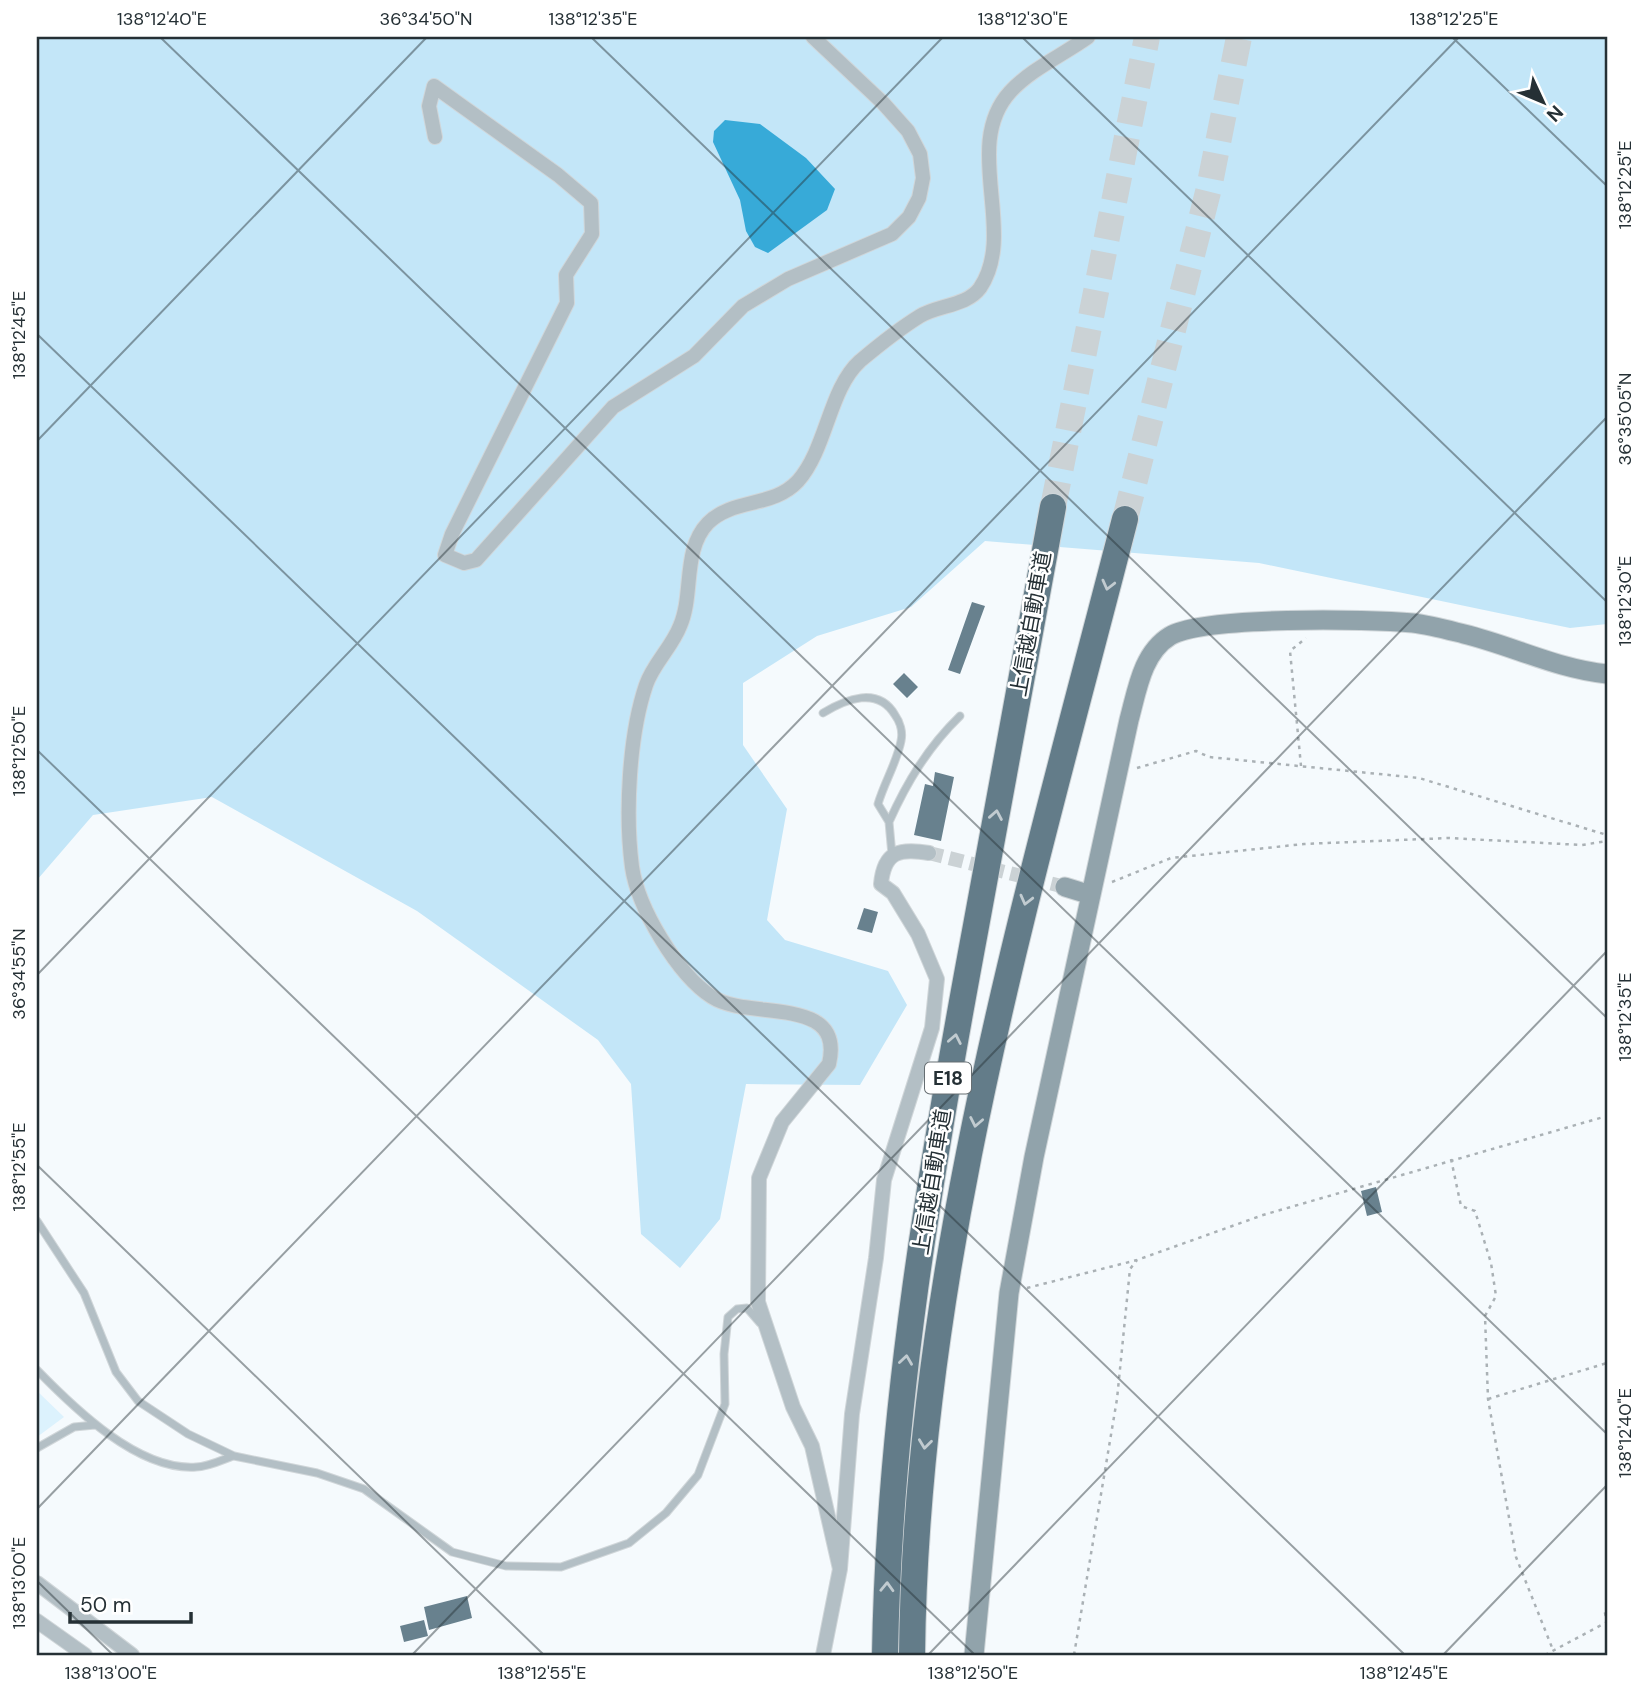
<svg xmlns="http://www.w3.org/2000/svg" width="1644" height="1692" font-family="'DM Sans','Noto Sans JP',sans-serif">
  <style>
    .built { fill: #dcf2fd }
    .green { fill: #c3e6f8 }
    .water { fill: #37aad8 }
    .building { fill: #68818e }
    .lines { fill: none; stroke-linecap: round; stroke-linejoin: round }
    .street-tunnel { stroke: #cbd2d5; stroke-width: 14; stroke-dasharray: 14 7; stroke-linecap: butt }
    .highway-tunnel { stroke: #cbd2d5; stroke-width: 26; stroke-dasharray: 26 13; stroke-linecap: butt }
    .lane-casing { stroke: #d0d6d9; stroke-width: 9 }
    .street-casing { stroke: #d0d6d9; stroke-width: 16 }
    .secondary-casing { stroke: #d0d6d9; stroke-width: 21 }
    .highway-casing { stroke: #d0d6d9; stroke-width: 28 }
    .path { stroke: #aab1b5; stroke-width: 2.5; stroke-dasharray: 3.5 5; stroke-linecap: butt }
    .lane { stroke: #b3bfc5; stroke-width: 7 }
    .street { stroke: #b3bfc5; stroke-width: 14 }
    .secondary { stroke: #91a3ab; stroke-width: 19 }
    .highway { stroke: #637c89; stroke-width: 26 }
    .oneway { stroke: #c1cbd0 }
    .ticks { fill: none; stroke: #253035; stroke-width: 2; stroke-opacity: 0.45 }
    .labels { text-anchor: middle; stroke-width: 5; stroke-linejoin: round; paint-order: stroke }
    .shield { fill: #fff; stroke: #666e72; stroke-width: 2 }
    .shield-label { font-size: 19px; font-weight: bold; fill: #253035 }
    .street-label { font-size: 21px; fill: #253035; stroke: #fff }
    .neatline { fill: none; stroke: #253035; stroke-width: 2.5 }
    .ticks-label { font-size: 18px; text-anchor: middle; fill: #253035 }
  </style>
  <rect width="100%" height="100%" fill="#f5fafd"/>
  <path class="built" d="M37,1391l27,26 -27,20z"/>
  <path class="green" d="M37,37h1570v587l-37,4 -311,-65 -274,-22 -74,66 -94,29 -74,47v62l44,64 -20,111 18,20 103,31 19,34 -47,80 -114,-1 -26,135 -40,49 -39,-34 -10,-150 -33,-44 -181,-129 -205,-114 -119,18 -56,65z"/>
  <path class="water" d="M725,120l35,4 46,34 29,31 -8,21 -59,43 -13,-6 -9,-16 -6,-31 -27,-58 1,-11z"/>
  <path class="building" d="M972,602l13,4 -25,68 -12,-4z
    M904,673l14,14 -11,11 -14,-14z
    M935,772l19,5 -13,64 -27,-6 11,-51 8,2z
    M864,908l14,4 -6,21 -15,-4z
    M1376,1187l6,25 -15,4 -6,-25z
    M467,1596l5,22 -43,12 -5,-23z
    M424,1620l4,16 -24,6 -4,-16z"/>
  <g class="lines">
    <path class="street-tunnel" d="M929,853l136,34"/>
    <path class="highway-tunnel" d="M1053,507l94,-470
      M1125,519l84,-331 30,-151"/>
    <defs>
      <path id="lane" d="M823,713c23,-14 55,-27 72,2 5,7 8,17 6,26 -4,21 -17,42 -23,63l11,18 3,33
        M889,822c18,-40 39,-75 71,-106
        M37,1221l47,72 32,79 22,29 50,33 46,22 83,17 47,16 88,63 54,14 55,1 68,-24 37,-30 32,-38 27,-71 -1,-50 4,-37 9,-8 10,-1 13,15
        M37,1370c37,38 101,101 159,97 12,0 26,-7 37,-11
        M37,1448l37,-21 21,-2"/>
      <path id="street" d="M435,137l-6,-31 5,-20 124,89 33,28 1,31 -26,41 1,28 -115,231 -7,21 19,8 12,-3 137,-153 81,-51 49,-50 45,-27 104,-45 17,-17 10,-19 4,-20 -3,-24 -12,-23 -25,-28 -70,-66
        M840,1569l-28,-123 -19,-39 -35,-105 1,-124 23,-56 47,-58c16,-70 -80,-43 -117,-67 -35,-23 -74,-89 -80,-130 -7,-53 -3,-132 14,-182 7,-21 26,-38 34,-59 14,-32 2,-76 28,-103 25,-25 65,-15 90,-42 29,-33 31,-92 62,-120 19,-16 39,-32 60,-45 18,-11 47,-10 60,-28 38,-56 -19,-142 30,-196 21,-23 53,-37 78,-55
        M37,1583l95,72
        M37,1621l48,34
        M823,1655l17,-86 12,-155 24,-156 8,-78 48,-152 5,-49 -19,-45 -25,-41 -12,-9c3,-33 19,-36 48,-31"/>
      <path id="secondary" d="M1065,887l26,8
        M974,1655l35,-362 25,-136 95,-437c8,-29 13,-67 41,-84 33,-20 199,-17 243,-13 17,2 35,7 51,11 49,12 93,35 143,40"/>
      <path id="highway" d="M885,1655c4,-245 46,-488 91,-729 26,-139 51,-279 77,-419
        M912,1655c4,-388 117,-763 213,-1136"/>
    </defs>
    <use href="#lane" class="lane-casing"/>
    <use href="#street" class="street-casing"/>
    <use href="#secondary" class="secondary-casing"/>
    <use href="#highway" class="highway-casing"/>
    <path class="path" d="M1301,766l-11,-115 16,-13
      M1137,768l59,-17 13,6 210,21 188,57
      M1112,882l59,-24 133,-14 144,-6 134,7 25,-4
      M1451,1159l10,47 14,5 16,52 5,33 -11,20 3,83 28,158 37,93
      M1027,1288l110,-28 126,-45 344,-99
      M1488,1399l119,-36
      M1074,1655l43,-256 13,-130 7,-9
      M1545,1655l62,-33 -2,-9 2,-7"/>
    <use href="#lane" class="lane"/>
    <use href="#street" class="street"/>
    <use href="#secondary" class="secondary"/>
    <use href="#highway" class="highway"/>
  </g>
  <defs><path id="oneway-chevron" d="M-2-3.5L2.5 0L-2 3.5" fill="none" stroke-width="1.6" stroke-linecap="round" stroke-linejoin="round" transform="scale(1.75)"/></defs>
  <g class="oneway">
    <use href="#oneway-chevron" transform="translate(1108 585) rotate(104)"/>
    <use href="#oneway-chevron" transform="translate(996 815) rotate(-80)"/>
    <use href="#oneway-chevron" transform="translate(1026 900) rotate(104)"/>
    <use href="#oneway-chevron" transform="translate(955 1039) rotate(-79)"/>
    <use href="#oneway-chevron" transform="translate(976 1122) rotate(101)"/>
    <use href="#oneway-chevron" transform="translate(906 1360) rotate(-82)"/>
    <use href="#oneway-chevron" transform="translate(925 1444) rotate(97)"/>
    <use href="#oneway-chevron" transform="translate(887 1587) rotate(-88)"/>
  </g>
  <path class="ticks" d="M160,37l1447,1397M591,37l1016,981M1022,37l585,565M1452,37l155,149M37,334l1368,1321M37,441l390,-404M37,750l938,905M37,975l906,-938M37,1165l507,490M37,1509l1422,-1472M37,1581l76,74M412,1655l1195,-1238M928,1655l679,-704M1443,1655l164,-170"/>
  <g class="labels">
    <rect class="shield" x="925" y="1062.5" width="46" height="31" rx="5"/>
    <g class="shield-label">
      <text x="948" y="1085">E18</text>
    </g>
    <g class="street-label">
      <text transform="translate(1031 624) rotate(-80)" y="7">上信越自動車道</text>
      <text transform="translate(932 1182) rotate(-81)" y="7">上信越自動車道</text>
    </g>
  </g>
  <rect width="1644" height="1692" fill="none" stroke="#ffffff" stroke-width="77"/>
  <g transform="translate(1543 102) rotate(134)" stroke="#ffffff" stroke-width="5" paint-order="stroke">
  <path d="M0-5L12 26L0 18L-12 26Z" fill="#253035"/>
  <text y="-10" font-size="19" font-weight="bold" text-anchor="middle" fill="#253035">N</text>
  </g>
  <path d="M70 1612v10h121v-10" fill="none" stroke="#253035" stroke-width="3.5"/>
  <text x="80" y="1612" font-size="21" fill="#253035" stroke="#ffffff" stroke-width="5" paint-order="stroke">50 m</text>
  <rect x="38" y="38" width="1568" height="1616" class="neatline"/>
  <g class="ticks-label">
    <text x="162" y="25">138°12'40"E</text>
    <text x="426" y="25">36°34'50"N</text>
    <text x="593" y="25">138°12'35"E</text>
    <text x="1023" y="25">138°12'30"E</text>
    <text x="1454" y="25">138°12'25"E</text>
    <text transform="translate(1625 185) rotate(-90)" y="6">138°12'25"E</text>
    <text transform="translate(19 335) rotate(-90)" y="6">138°12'45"E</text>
    <text transform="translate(1625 419) rotate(-90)" y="6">36°35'05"N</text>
    <text transform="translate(1625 601) rotate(-90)" y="6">138°12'30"E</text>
    <text transform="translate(19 751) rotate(-90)" y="6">138°12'50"E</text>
    <text transform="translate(19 974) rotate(-90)" y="6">36°34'55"N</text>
    <text transform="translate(1625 1017) rotate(-90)" y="6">138°12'35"E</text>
    <text transform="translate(19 1167) rotate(-90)" y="6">138°12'55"E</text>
    <text transform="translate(1625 1433) rotate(-90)" y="6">138°12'40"E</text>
    <text transform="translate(19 1583) rotate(-90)" y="6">138°13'00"E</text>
    <text x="111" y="1679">138°13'00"E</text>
    <text x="542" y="1679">138°12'55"E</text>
    <text x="973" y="1679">138°12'50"E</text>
    <text x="1404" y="1679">138°12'45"E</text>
  </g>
</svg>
